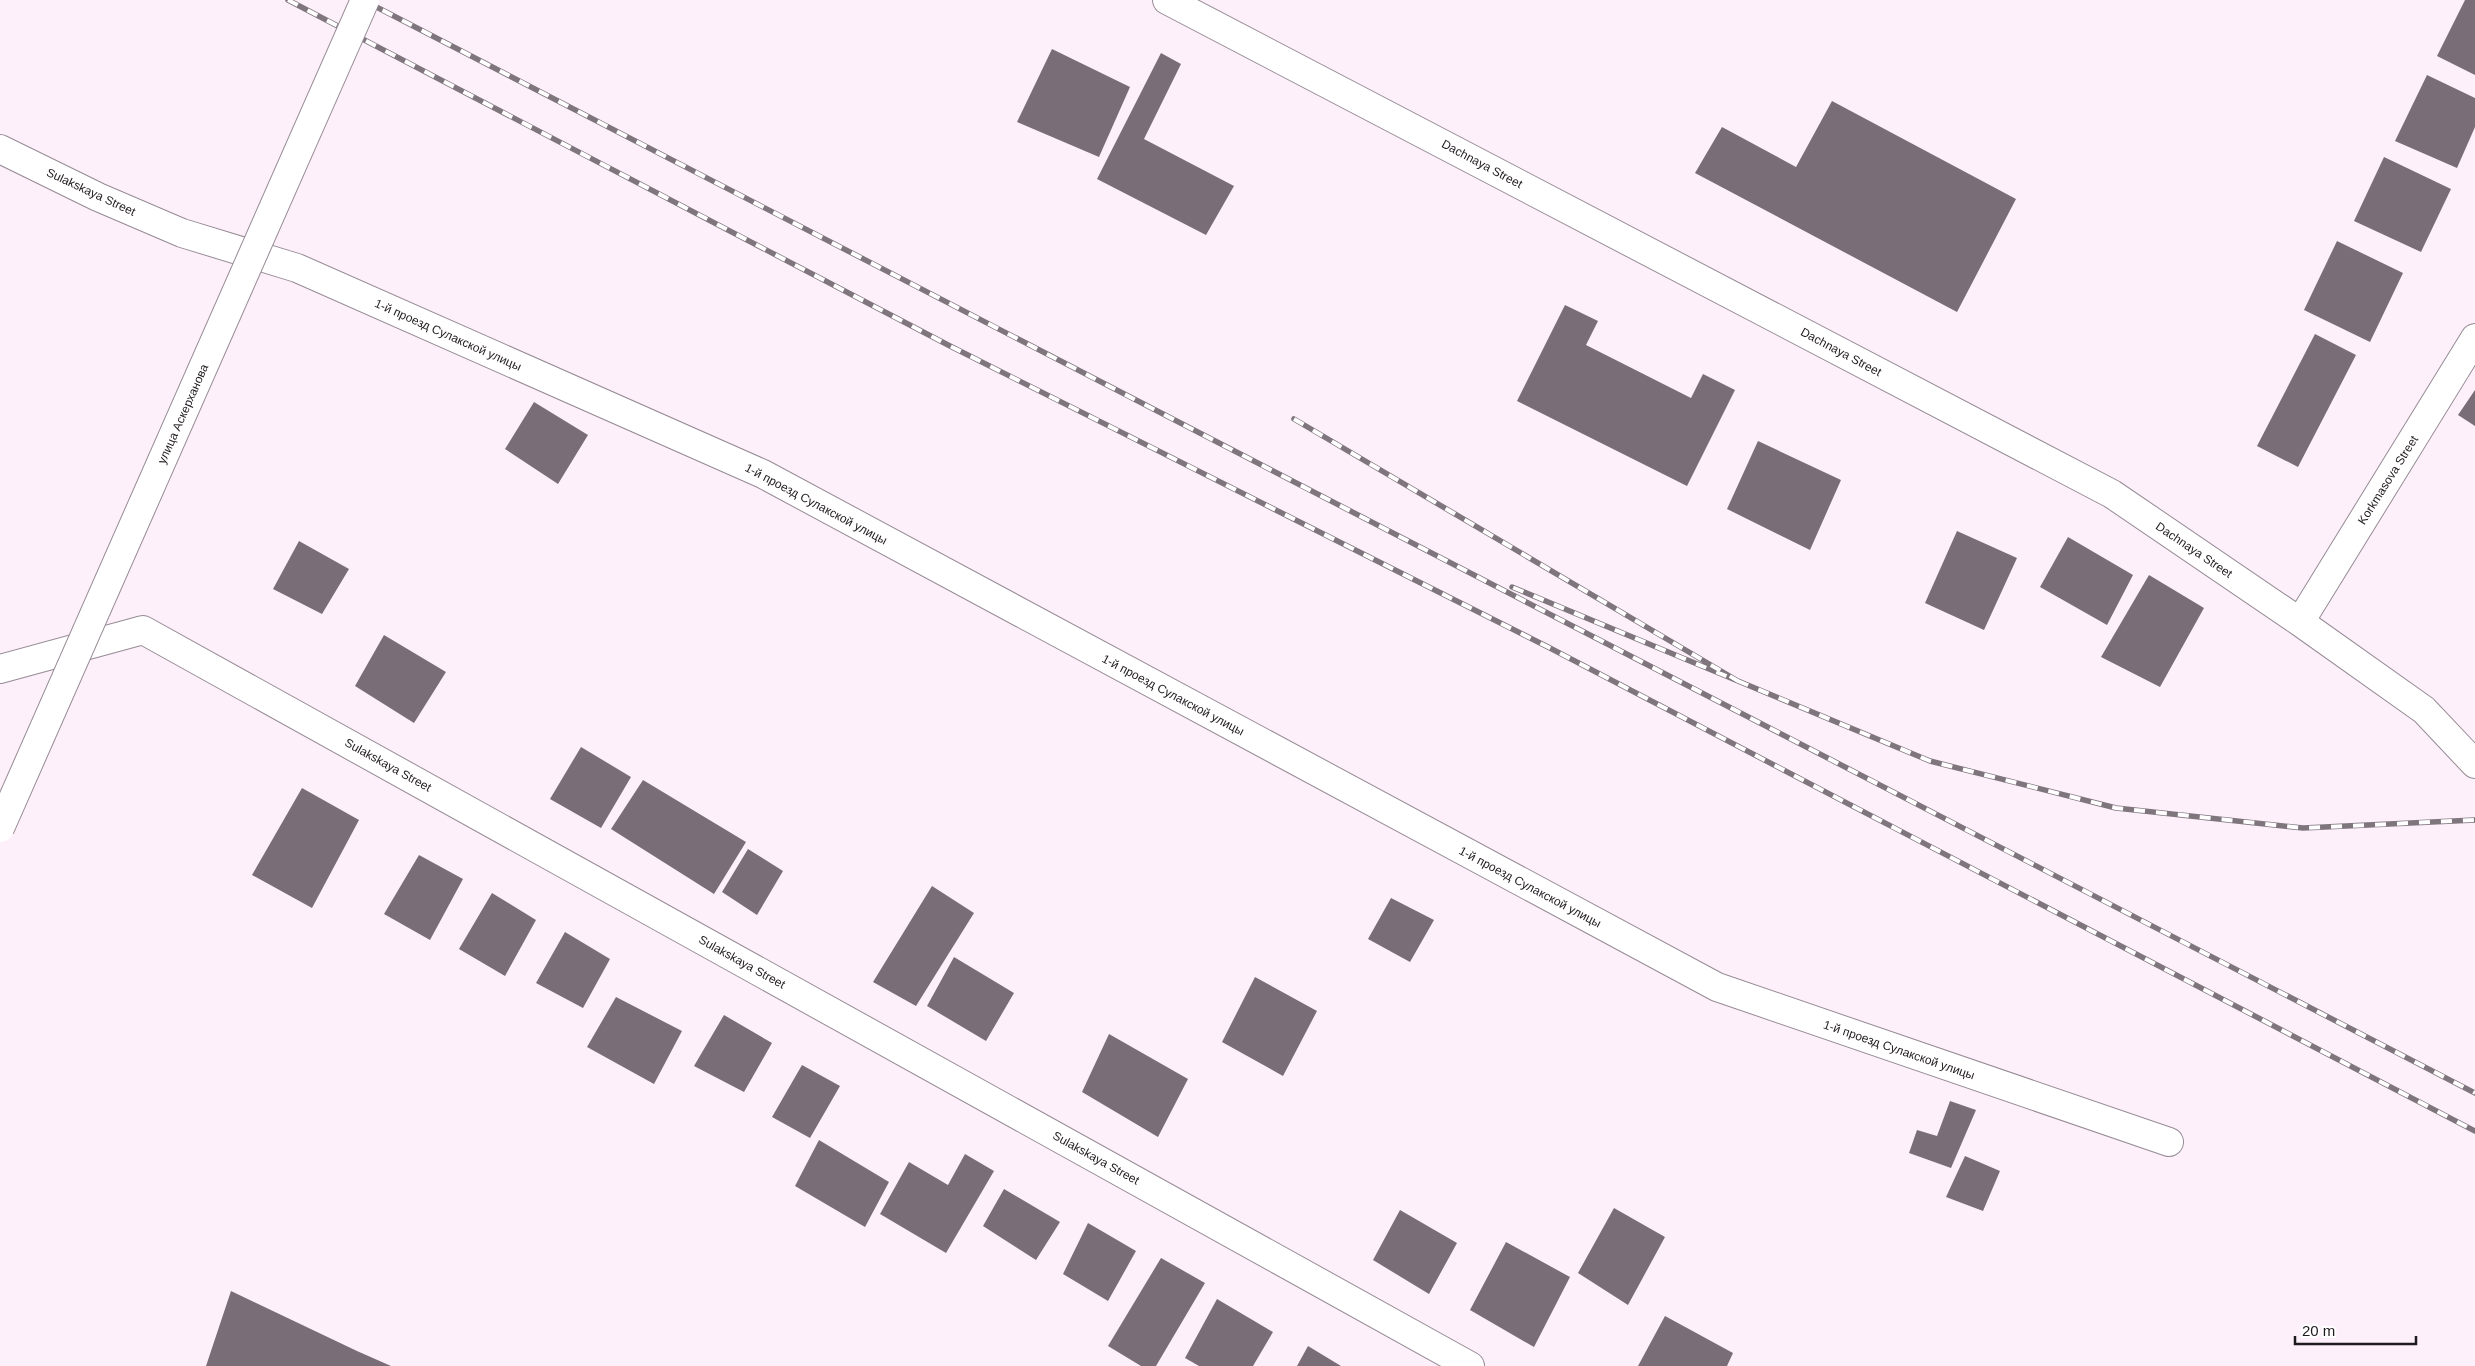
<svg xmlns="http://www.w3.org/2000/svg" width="2475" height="1366" font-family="Arial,sans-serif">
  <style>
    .building { fill: #796e78 }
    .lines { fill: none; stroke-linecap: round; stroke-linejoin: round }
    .minor-casing { stroke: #968b95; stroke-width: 30 }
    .minor { stroke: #fff; stroke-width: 28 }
    .rail-casing { stroke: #7f767d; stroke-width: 5.5 }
    .rail { stroke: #fff; stroke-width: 4; stroke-dasharray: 11; stroke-linecap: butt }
    .tertiary-bridge-casing { stroke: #968b95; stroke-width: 30; stroke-linecap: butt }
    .tertiary-bridge { stroke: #fff; stroke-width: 28 }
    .labels { text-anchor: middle; stroke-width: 4; stroke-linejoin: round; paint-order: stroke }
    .street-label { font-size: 12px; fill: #1f1a1e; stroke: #fff }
  </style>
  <rect width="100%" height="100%" fill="#fdf0fb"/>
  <path class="building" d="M2465,0h10v75l-38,-19z
    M1052,49l78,38 -31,70 -82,-35z
    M1161,53l20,11 -37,75 90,47 -28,49 -109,-56z
    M2427,75l48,23v29l-18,41 -62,-27z
    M1832,101l184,98 -59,113 -262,-139 27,-46 74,40z
    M2384,157l67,32 -30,63 -67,-31z
    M2337,241l66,32 -33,69 -66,-32z
    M1565,305l33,16 -12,24 105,53 12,-24 32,16 -48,96 -170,-85z
    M2315,334l41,21 -58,112 -41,-21z
    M2475,390v36l-17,-11z
    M534,402l54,33 -30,49 -53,-35z
    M1758,441l83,39 -31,70 -83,-41z
    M1957,531l60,27 -33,72 -59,-27z
    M2068,537l65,38 -26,50 -67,-38z
    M299,541l50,28 -27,45 -49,-25z
    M2149,575l55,33 -44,79 -59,-30z
    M384,635l62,37 -32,51 -59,-37z
    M581,747l50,30 -30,51 -51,-29z
    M643,780l103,62 -32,52 -103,-65z
    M302,788l57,32 -47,88 -60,-33z
    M748,849l35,22 -26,44 -35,-23z
    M419,855l44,24 -33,61 -46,-26z
    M932,886l42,27 -58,93 -43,-24z
    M492,893l44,27 -31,56 -46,-27z
    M1391,898l43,22 -24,42 -42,-23z
    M565,932l45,27 -27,49 -47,-25z
    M954,957l60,36 -28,48 -59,-35z
    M1255,977l62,34 -34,65 -61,-34z
    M616,997l66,34 -28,53 -67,-37z
    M724,1015l48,28 -28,49 -50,-26z
    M1109,1034l79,45 -30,58 -76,-45z
    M802,1065l38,21 -30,52 -38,-21z
    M1950,1101l26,9 -25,58 -42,-15 8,-23 20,6z
    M819,1140l70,42 -24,45 -70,-41z
    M965,1154l29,17 -48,82 -66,-39 29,-52 39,23z
    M1965,1156l35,15 -17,40 -37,-14z
    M1004,1189l56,33 -24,38 -53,-34z
    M1614,1208l51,29 -37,68 -50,-32z
    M1400,1210l57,33 -28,51 -56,-34z
    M1088,1223l48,28 -28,50 -45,-27z
    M1506,1242l64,35 -36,70 -64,-37z
    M1161,1258l44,25 -49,83h-15l-33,-20z
    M231,1291l126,60 34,15h-185z
    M1217,1299l56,33 -20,34h-54l-14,-8z
    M1665,1316l68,37 -6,13h-89z
    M1308,1346l33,20h-44z"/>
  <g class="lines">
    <defs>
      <path id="minor" d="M1167,0l945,494 188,128 124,88 51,54
        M0,149l98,48 84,36 115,35 466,206 954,513 452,155
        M2300,622l175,-284
        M0,669l143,-39 1327,736"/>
    </defs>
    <use href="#minor" class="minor-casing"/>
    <use href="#minor" class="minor"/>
    <defs>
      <path id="rail" d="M288,0l662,346 598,301 927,484
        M363,0l2112,1093
        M1294,419l444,262 -226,-94
        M1738,681l192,80 186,47 187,20 172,-8"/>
    </defs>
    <use href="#rail" class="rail-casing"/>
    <use href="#rail" class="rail"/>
    <defs>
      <path id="tertiary-bridge" d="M0,828l365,-828"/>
    </defs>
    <use href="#tertiary-bridge" class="tertiary-bridge-casing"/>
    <use href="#tertiary-bridge" class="tertiary-bridge"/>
  </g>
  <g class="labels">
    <g class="street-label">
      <text transform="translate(1482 164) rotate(28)" y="4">Dachnaya Street</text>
      <text transform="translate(91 192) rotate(25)" y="4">Sulakskaya Street</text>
      <text transform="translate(448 335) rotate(24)" y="4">1-й проезд Сулакской улицы</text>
      <text transform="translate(1841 352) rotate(28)" y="4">Dachnaya Street</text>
      <text transform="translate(183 414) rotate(-66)" y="4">улица Аскерханова</text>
      <text transform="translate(2388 480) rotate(-58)" y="4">Korkmasova Street</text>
      <text transform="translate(816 504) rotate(28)" y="4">1-й проезд Сулакской улицы</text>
      <text transform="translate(2194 550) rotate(34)" y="4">Dachnaya Street</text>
      <text transform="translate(1173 695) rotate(28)" y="4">1-й проезд Сулакской улицы</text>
      <text transform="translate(388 765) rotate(29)" y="4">Sulakskaya Street</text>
      <text transform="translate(1530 887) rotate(28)" y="4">1-й проезд Сулакской улицы</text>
      <text transform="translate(742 962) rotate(29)" y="4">Sulakskaya Street</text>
      <text transform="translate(1899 1050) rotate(19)" y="4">1-й проезд Сулакской улицы</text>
      <text transform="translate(1096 1158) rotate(29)" y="4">Sulakskaya Street</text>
    </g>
  </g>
  <path d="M2295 1336v8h121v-8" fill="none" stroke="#1f1a1e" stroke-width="2.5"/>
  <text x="2302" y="1336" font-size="15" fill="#1f1a1e" stroke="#ffffff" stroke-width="4" paint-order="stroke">20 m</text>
</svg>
